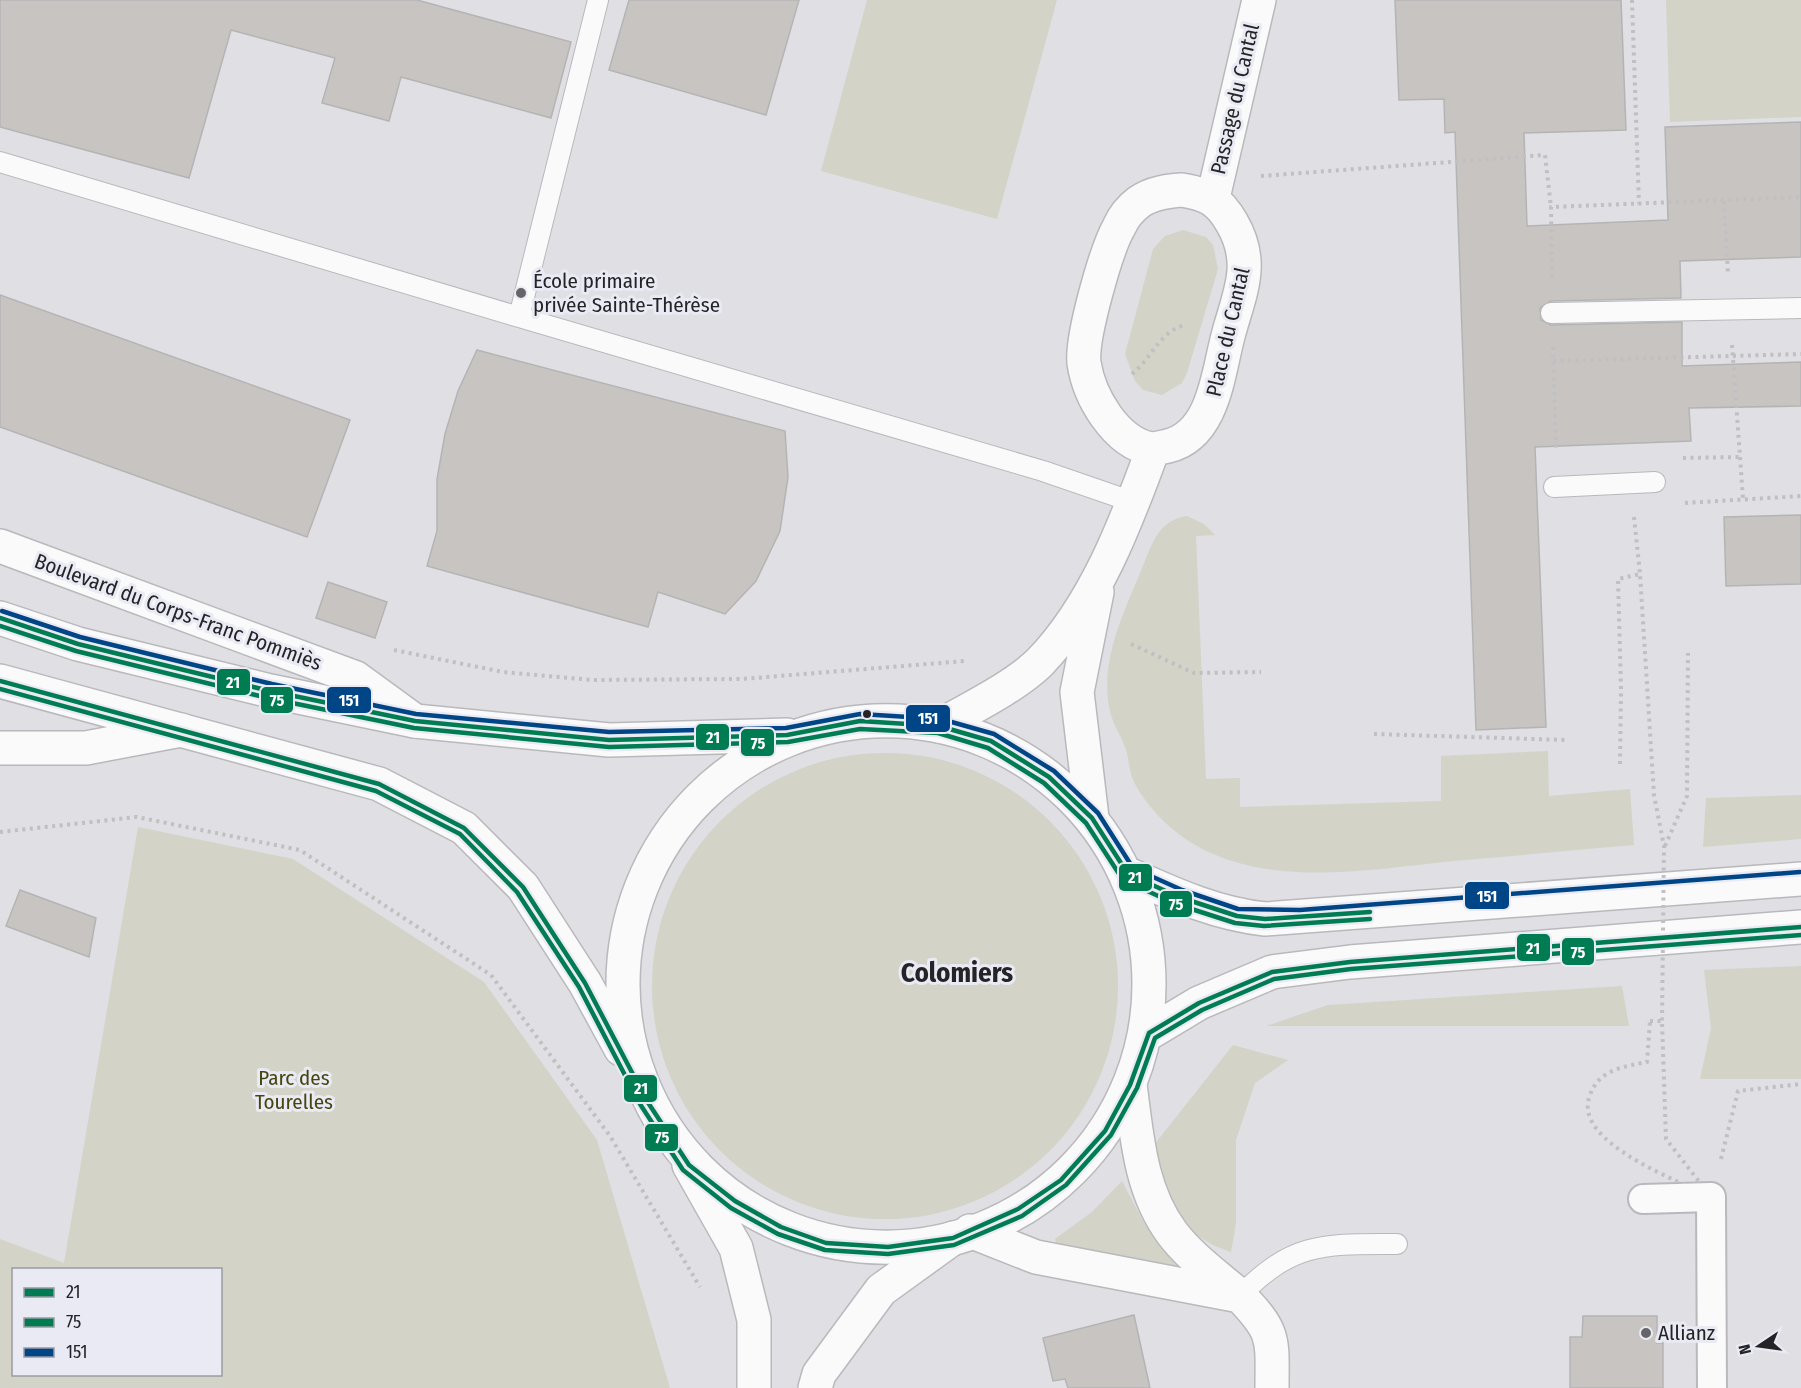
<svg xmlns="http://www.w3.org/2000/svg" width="1801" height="1388" font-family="'Fira Sans Condensed',sans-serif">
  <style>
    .green { fill: #d3d4c7; fill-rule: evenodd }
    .building { fill: #c8c4c1; stroke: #b5b4b5; stroke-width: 1.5 }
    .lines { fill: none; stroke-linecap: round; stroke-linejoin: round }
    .service-casing { stroke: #b9b9bd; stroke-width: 22 }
    .pedestrian-casing { stroke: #b9b9bd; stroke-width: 32 }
    .minor-casing { stroke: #b9b9bd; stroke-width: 36 }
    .tertiary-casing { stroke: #b9b9bd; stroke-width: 36 }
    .secondary-casing { stroke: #b9b9bd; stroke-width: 36 }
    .path { stroke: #c0c0c2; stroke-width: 4; stroke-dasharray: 3 4.5; stroke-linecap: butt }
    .service { stroke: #fafafb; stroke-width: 20 }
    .pedestrian { stroke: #fafafb; stroke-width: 28 }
    .minor { stroke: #fafafb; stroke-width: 33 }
    .tertiary { stroke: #fafafb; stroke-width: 33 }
    .secondary { stroke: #fafafb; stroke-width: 33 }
    .path-bridge { stroke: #c0c0c2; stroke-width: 4; stroke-dasharray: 3 4.5; stroke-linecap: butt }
    .bus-1-casing { stroke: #eaeaf4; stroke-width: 9 }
    .bus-2-casing { stroke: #eaeaf4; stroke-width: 9 }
    .bus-3-casing { stroke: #eaeaf4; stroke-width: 9 }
    .bus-1 { stroke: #007c52; stroke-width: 4.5 }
    .bus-2 { stroke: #007c52; stroke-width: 4.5 }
    .bus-3 { stroke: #004687; stroke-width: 4.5 }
    .poi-dot { fill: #656569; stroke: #eaeaf4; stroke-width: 2 }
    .bus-dot { fill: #242427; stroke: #eaeaf4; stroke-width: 2 }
    .labels { text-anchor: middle; stroke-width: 6; stroke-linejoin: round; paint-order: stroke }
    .street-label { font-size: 21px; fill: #242427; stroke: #eaeaf4 }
    .poi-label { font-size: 21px; fill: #242427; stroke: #eaeaf4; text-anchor: start }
    .park-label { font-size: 21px; fill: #45460d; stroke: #eaeaf4 }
    .district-label { font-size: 27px; font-weight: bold; fill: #242427; stroke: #eaeaf4 }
    .line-badge { stroke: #eaeaf4; stroke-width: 2 }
    .badge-label { font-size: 16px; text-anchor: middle; font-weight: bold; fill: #fff }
  </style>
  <rect width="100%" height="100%" fill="#dfdfe4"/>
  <path class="green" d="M867,0h190l-60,219 -176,-48z
    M1666,0h135v117l-131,5z
    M1183,230l23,7 7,8 5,24 -31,104 -5,10 -20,12 -19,-5 -8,-9 -10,-27 28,-105 12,-13z
    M1187,516l17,8 11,11 -19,1 10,243 34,-1v29l201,-6v-45l107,-5 1,45 81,-7 4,56c-60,5 -120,11 -181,16 -77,8 -169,25 -242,-8 -31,-13 -60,-40 -76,-69 -5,-9 -6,-21 -8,-31 -4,-15 -14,-27 -17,-42 -11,-48 13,-97 31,-140 10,-24 16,-51 46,-55z
    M652 986a233 233 0 1 1 466 0a233 233 0 1 1-466 0Z
    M1801,795v44l-98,8 3,-49z
    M138,827l155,32 191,123 113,158 73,248h-670v-149l64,24zM14,1270h206v104h-206z
    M1801,966v113h-101l11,-51 -7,-58z
    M1622,986l7,40h-363l62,-21z
    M1233,1045l55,15 -33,23 -19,57v83l-5,29c-54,-17 -68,-55 -77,-107z
    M1122,1181l22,42 34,39 -4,11 -117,-27 -2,-7 37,-27z"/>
  <path class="building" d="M0,0h417l154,42 -20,76 -150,-41 -12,44 -67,-18 13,-45 -104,-28 -42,148 -189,-51z
    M629,0h170l-33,115 -157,-45z
    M1395,0h226l5,130 -102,3 3,93 141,-6 -3,-93 136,-5v135l-121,4 1,37 -130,3 -11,7 1,12 10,5 131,-3v44l119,-4v44l-112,2 2,33 -156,6 11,280 -70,3 -21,-598 -10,1 -1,-34 -45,1z
    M0,295l350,125 -43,117 -307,-110z
    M477,350l308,81 3,46 -8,54 -24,50 -31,33 -67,-22 -10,35 -221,-61 10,-35v-52l8,-45 13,-43z
    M1801,515v69l-75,2 -2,-69z
    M328,582l59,20 -12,36 -59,-20z
    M20,890l76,28 -7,39 -83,-31z
    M1134,1315l16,73h-82l-3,-9 -12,2 -10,-43z
    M1583,1316h74v27h6v45h-93v-51h12z"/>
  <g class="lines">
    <defs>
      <path id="service" d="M598,0l-79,317 524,154 90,31
        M0,162l519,155
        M1551,313l250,-5
        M1554,487l101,-5
        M1240,1296c53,-55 85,-52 157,-52"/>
      <path id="pedestrian" d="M1643,1199l68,-2 1,191"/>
      <path id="minor" d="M1182,190c25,4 37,10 50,33 24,41 7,71 -4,113 -10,37 -14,99 -60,110 -5,1 -12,3 -17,3 -36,-7 -62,-53 -67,-86 -3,-25 22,-113 35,-136 4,-9 12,-19 20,-25 13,-9 28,-11 43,-12z
        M1213,198l46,-198
        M0,546l356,132 59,43
        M939,726c30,-17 77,-40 101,-64 55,-57 86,-139 113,-213
        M0,748h86l95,-18
        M1092,818l-15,-126 20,-100
        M970,1231l66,26 204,39c-22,-19 -50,-39 -68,-63 -32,-43 -35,-97 -42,-148
        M1240,1296c36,37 32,43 32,92"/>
      <path id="tertiary" d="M689,1165l47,83 18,72v68
        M815,1388l4,-14 62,-84 72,-52"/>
      <path id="secondary" d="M0,618l78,26 192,47 145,30 194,19 178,-5
        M0,681l379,103 85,44 59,59 62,96 36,66
        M623 984a263 263 0 1 1 526 0a263 263 0 1 1-526 0Z
        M1128,874c45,20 88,40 137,45l536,-40
        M1149,1033l50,-30 73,-31 78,-10 451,-35"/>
    </defs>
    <use href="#service" class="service-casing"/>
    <use href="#pedestrian" class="pedestrian-casing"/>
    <use href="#minor" class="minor-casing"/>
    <use href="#tertiary" class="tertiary-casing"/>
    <use href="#secondary" class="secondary-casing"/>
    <path class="path" d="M1632,0l7,204
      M1261,176l284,-21 6,52
      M1724,201l4,74
      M1552,277l-1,-70 250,-10
      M1732,345l11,154
      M1553,347l3,104
      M1553,361l248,-7
      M1132,374c19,-15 28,-43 53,-49
      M1683,458l57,-1
      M1685,503l116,-7
      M1634,517l6,57
      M1131,644l63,29 67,-1
      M394,650l109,22 89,8 150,-1 223,-18
      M1374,734l192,6
      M1620,764l1,-75
      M0,832l137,-15 163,33 191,125 119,161 90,151
      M1665,846l22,-50 1,-143
      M1650,1021h12l4,118 45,58c-32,-16 -136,-54 -122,-99 8,-28 33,-31 58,-36z
      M1721,1159l17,-68 63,-7"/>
    <use href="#service" class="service"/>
    <use href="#pedestrian" class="pedestrian"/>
    <use href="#minor" class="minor"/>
    <use href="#tertiary" class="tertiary"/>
    <use href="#secondary" class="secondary"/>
    <path class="path-bridge" d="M1621,689l-3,-110 22,-5 14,221 10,51 -2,175"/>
    <defs>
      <path id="bus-1" d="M0,618l78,26 192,47 145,30 194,19 178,-5 73,-14 79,5 52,15 58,36 43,41 36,56 51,23 58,19 28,3 105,-7
        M0,681l379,103 85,44 59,59 62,96 62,118 42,64 46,36 46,26 45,16 62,4 65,-9 65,-29 43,-29 44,-49 25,-46 19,-52 50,-30 73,-31 78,-10 451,-35"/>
      <path id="bus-2" d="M0,626l76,25 192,47 146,30 195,19 179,-5 72,-13 78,4 50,15 56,35 42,40 37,57 53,24 59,19 29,3 106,-7
        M0,689l376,102 84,43 57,58 62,95 61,117 43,66 48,38 47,26 47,16 63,4 66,-9 68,-29 44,-31 45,-50 26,-47 18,-50 47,-28 72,-31 77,-10 450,-34"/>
      <path id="bus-3" d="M2,611l78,26 192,47 144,30 193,18 177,-4 74,-14 81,5 53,15 60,37 44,42 35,55 49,22 56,19 62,1 500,-38"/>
    </defs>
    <use href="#bus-1" class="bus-1-casing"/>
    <use href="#bus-2" class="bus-2-casing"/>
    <use href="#bus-3" class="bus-3-casing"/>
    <use href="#bus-1" class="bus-1"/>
    <use href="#bus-2" class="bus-2"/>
    <use href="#bus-3" class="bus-3"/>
  </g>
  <g class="poi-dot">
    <circle cx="521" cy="293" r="6"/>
    <circle cx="1646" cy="1333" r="6"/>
  </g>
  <circle class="bus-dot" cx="867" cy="714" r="5"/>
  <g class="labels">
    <g class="street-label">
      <text transform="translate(1235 99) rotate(-77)" y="7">Passage du Cantal</text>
      <text transform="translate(1228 332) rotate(-77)" y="7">Place du Cantal</text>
      <text transform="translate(178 612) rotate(20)" y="7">Boulevard du Corps-Franc Pommiès</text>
    </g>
    <g class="poi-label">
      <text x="533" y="288">École primaire<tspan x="533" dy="24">privée Sainte-Thérèse</tspan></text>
      <text x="1658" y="1340">Allianz</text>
    </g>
    <g class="park-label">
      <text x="294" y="1085">Parc des<tspan x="294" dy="24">Tourelles</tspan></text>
    </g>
    <g class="district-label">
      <text x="957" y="982">Colomiers</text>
    </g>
  </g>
  <g class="line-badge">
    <rect x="216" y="668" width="35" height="28" rx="6" fill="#007c52"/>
    <rect x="260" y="686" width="34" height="28" rx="6" fill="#007c52"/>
    <rect x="326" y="686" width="46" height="28" rx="6" fill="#004687"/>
    <rect x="905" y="704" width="46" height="29" rx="6" fill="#004687"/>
    <rect x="695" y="723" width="35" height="28" rx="6" fill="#007c52"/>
    <rect x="740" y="728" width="35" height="29" rx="6" fill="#007c52"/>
    <rect x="1118" y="863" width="35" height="29" rx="6" fill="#007c52"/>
    <rect x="1464" y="881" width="46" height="29" rx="6" fill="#004687"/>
    <rect x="1159" y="890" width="34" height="28" rx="6" fill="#007c52"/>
    <rect x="1516" y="933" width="35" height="29" rx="6" fill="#007c52"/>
    <rect x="1561" y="937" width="34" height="29" rx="6" fill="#007c52"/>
    <rect x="623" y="1074" width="35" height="29" rx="6" fill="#007c52"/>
    <rect x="644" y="1123" width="35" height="29" rx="6" fill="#007c52"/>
  </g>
  <g class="badge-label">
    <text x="233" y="688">21</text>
    <text x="277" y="706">75</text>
    <text x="349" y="706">151</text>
    <text x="928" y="724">151</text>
    <text x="713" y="743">21</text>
    <text x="758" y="749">75</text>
    <text x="1135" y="883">21</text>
    <text x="1487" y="902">151</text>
    <text x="1176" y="910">75</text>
    <text x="1533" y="954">21</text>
    <text x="1578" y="958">75</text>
    <text x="641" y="1094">21</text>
    <text x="662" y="1143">75</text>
  </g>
  <rect x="12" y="1268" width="210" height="108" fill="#eaeaf4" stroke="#9b9ba2" stroke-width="1.5"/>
  <rect x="24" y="1288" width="30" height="9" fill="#007c52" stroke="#9b9ba2" stroke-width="1.5"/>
  <text x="66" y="1298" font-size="18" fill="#242427">21</text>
  <rect x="24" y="1318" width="30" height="9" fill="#007c52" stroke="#9b9ba2" stroke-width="1.5"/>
  <text x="66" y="1328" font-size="18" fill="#242427">75</text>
  <rect x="24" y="1348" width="30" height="9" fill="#004687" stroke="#9b9ba2" stroke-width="1.5"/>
  <text x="66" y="1358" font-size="18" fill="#242427">151</text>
  <g transform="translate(1759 1346) rotate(257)" stroke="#eaeaf4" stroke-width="4.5" paint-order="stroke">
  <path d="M0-4.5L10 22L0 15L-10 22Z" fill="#242427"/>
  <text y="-9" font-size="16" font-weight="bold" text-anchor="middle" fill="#242427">N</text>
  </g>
</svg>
